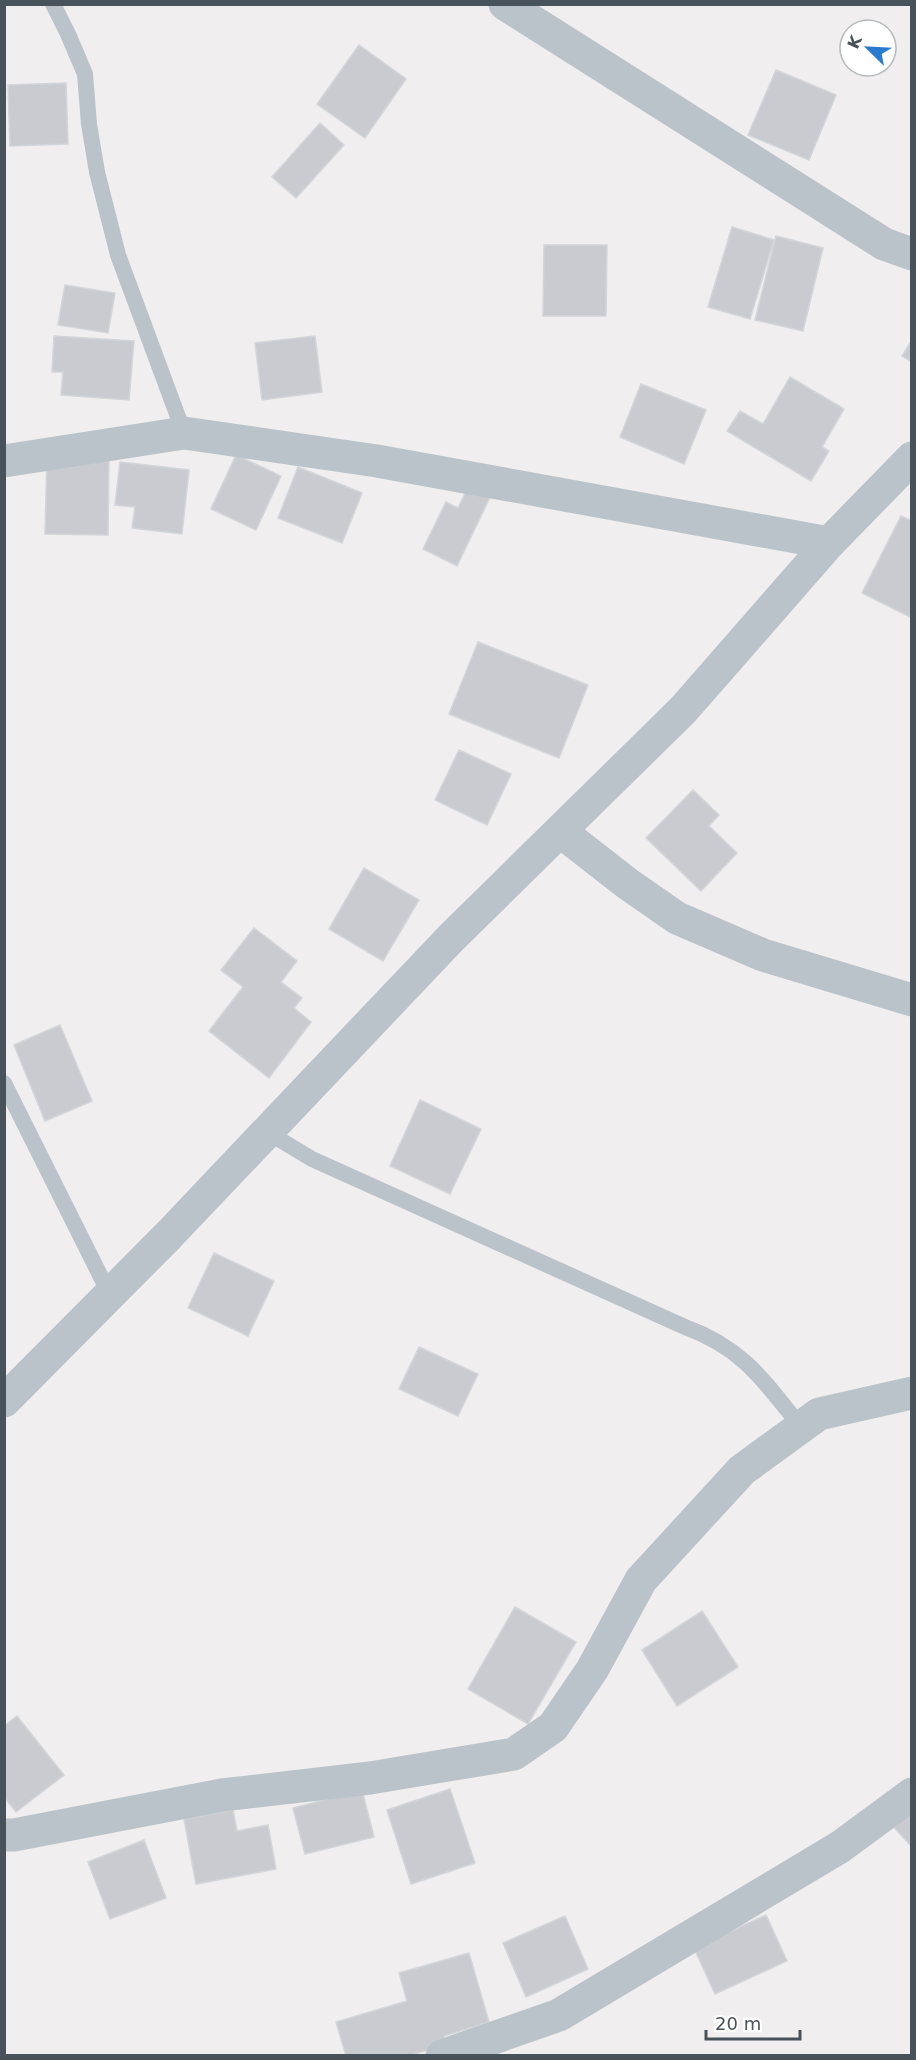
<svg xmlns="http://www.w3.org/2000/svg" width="916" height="2060" font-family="'DejaVu Sans',sans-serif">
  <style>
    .building { fill: #c9cbd0; stroke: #d2d5d9; stroke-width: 1.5 }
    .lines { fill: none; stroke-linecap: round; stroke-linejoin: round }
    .service { stroke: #bbc3ca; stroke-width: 16 }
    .minor { stroke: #bbc3ca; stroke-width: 33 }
    .tertiary { stroke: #bbc3ca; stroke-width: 33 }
  </style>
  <rect width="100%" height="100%" fill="#f0eeee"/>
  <path class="building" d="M359,45l47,34 -41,59 -48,-34z
    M776,70l60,25 -27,65 -61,-25z
    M66,83l2,61 -58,2 -2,-61z
    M320,123l24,22 -48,53 -24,-21z
    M732,227l42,13 -24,79 -42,-12z
    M776,236l47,12 -20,83 -48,-11z
    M544,245h63l-1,71h-63z
    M65,285l50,8 -7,40 -50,-8z
    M54,336l80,5 -5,59 -68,-5 2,-23h-11z
    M315,336l7,56 -60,8 -7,-57z
    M912,340v22l-10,-6z
    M790,377l54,32 -22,38 7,4 -18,30 -84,-50 13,-20 23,13z
    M641,384l65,26 -22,54 -64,-27z
    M236,455l45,21 -25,54 -45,-21z
    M47,458h62l-1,77 -63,-1z
    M120,462l69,8 -7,64 -50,-6 3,-21 -20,-2z
    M298,467l64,26 -20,50 -64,-25z
    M471,481l22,10 -36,75 -34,-17 23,-47 12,6z
    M901,516l11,5v97l-50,-25z
    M478,642l110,43 -29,73 -110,-44z
    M459,750l52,24 -24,51 -52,-25z
    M693,790l26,25 -10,11 28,27 -36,38 -55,-53z
    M364,868l55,32 -36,61 -54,-32z
    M254,928l43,33 -16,21 21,16 -8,10 17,14 -42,56 -60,-47 34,-44 -22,-17z
    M60,1025l32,76 -47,20 -31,-76z
    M420,1100l61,29 -31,65 -60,-28z
    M214,1253l60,28 -26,55 -60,-28z
    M419,1347l59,27 -20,42 -59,-27z
    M515,1607l61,35 -48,82 -60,-35z
    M702,1611l36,56 -61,39 -35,-56z
    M17,1716l47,59 -48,37 -12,-15v-71z
    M450,1789l25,74 -64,21 -24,-74z
    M362,1790l12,47 -69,17 -12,-46z
    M912,1805v42l-21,-23z
    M233,1810l4,21 31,-6 8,44 -80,15 -12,-65z
    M144,1840l22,58 -56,21 -22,-57z
    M766,1915l21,46 -72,33 -21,-46z
    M565,1916l23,53 -62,28 -23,-54z
    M469,1953l20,69 -45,14 3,8 -39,12h-62l-10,-34 71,-21 -8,-28z"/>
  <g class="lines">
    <path class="service" d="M53,4l15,30 17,40 4,50 8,48 21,83 66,178
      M4,1083l106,212
      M267,1132l45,27 373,168c58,21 79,54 116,100"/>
    <path class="minor" d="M4,461l180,-28 193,28 452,82
      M560,831l68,53 49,34 86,37 149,45
      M4,1401l164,-165 283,-298 232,-228 146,-167 83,-85
      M4,1835h10l208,-40 148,-17 144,-24 39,-27 39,-57 49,-90 101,-110 77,-56 93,-21
      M442,2056l117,-41 281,-168 72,-53"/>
    <path class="tertiary" d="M505,4l379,240 28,10"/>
  </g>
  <rect width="916" height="2060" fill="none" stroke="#48525a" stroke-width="12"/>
  <g transform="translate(868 48) rotate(294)"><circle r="28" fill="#ffffff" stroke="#b6babd" stroke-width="1.5"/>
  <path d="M0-4.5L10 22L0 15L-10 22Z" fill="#297bcf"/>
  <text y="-9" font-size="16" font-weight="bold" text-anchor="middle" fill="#48525a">K</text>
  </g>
  <path d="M706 2030v9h94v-9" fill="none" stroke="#48525a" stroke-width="3"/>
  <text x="715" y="2030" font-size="18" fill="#48525a" stroke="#ffffff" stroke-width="4.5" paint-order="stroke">20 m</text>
</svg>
